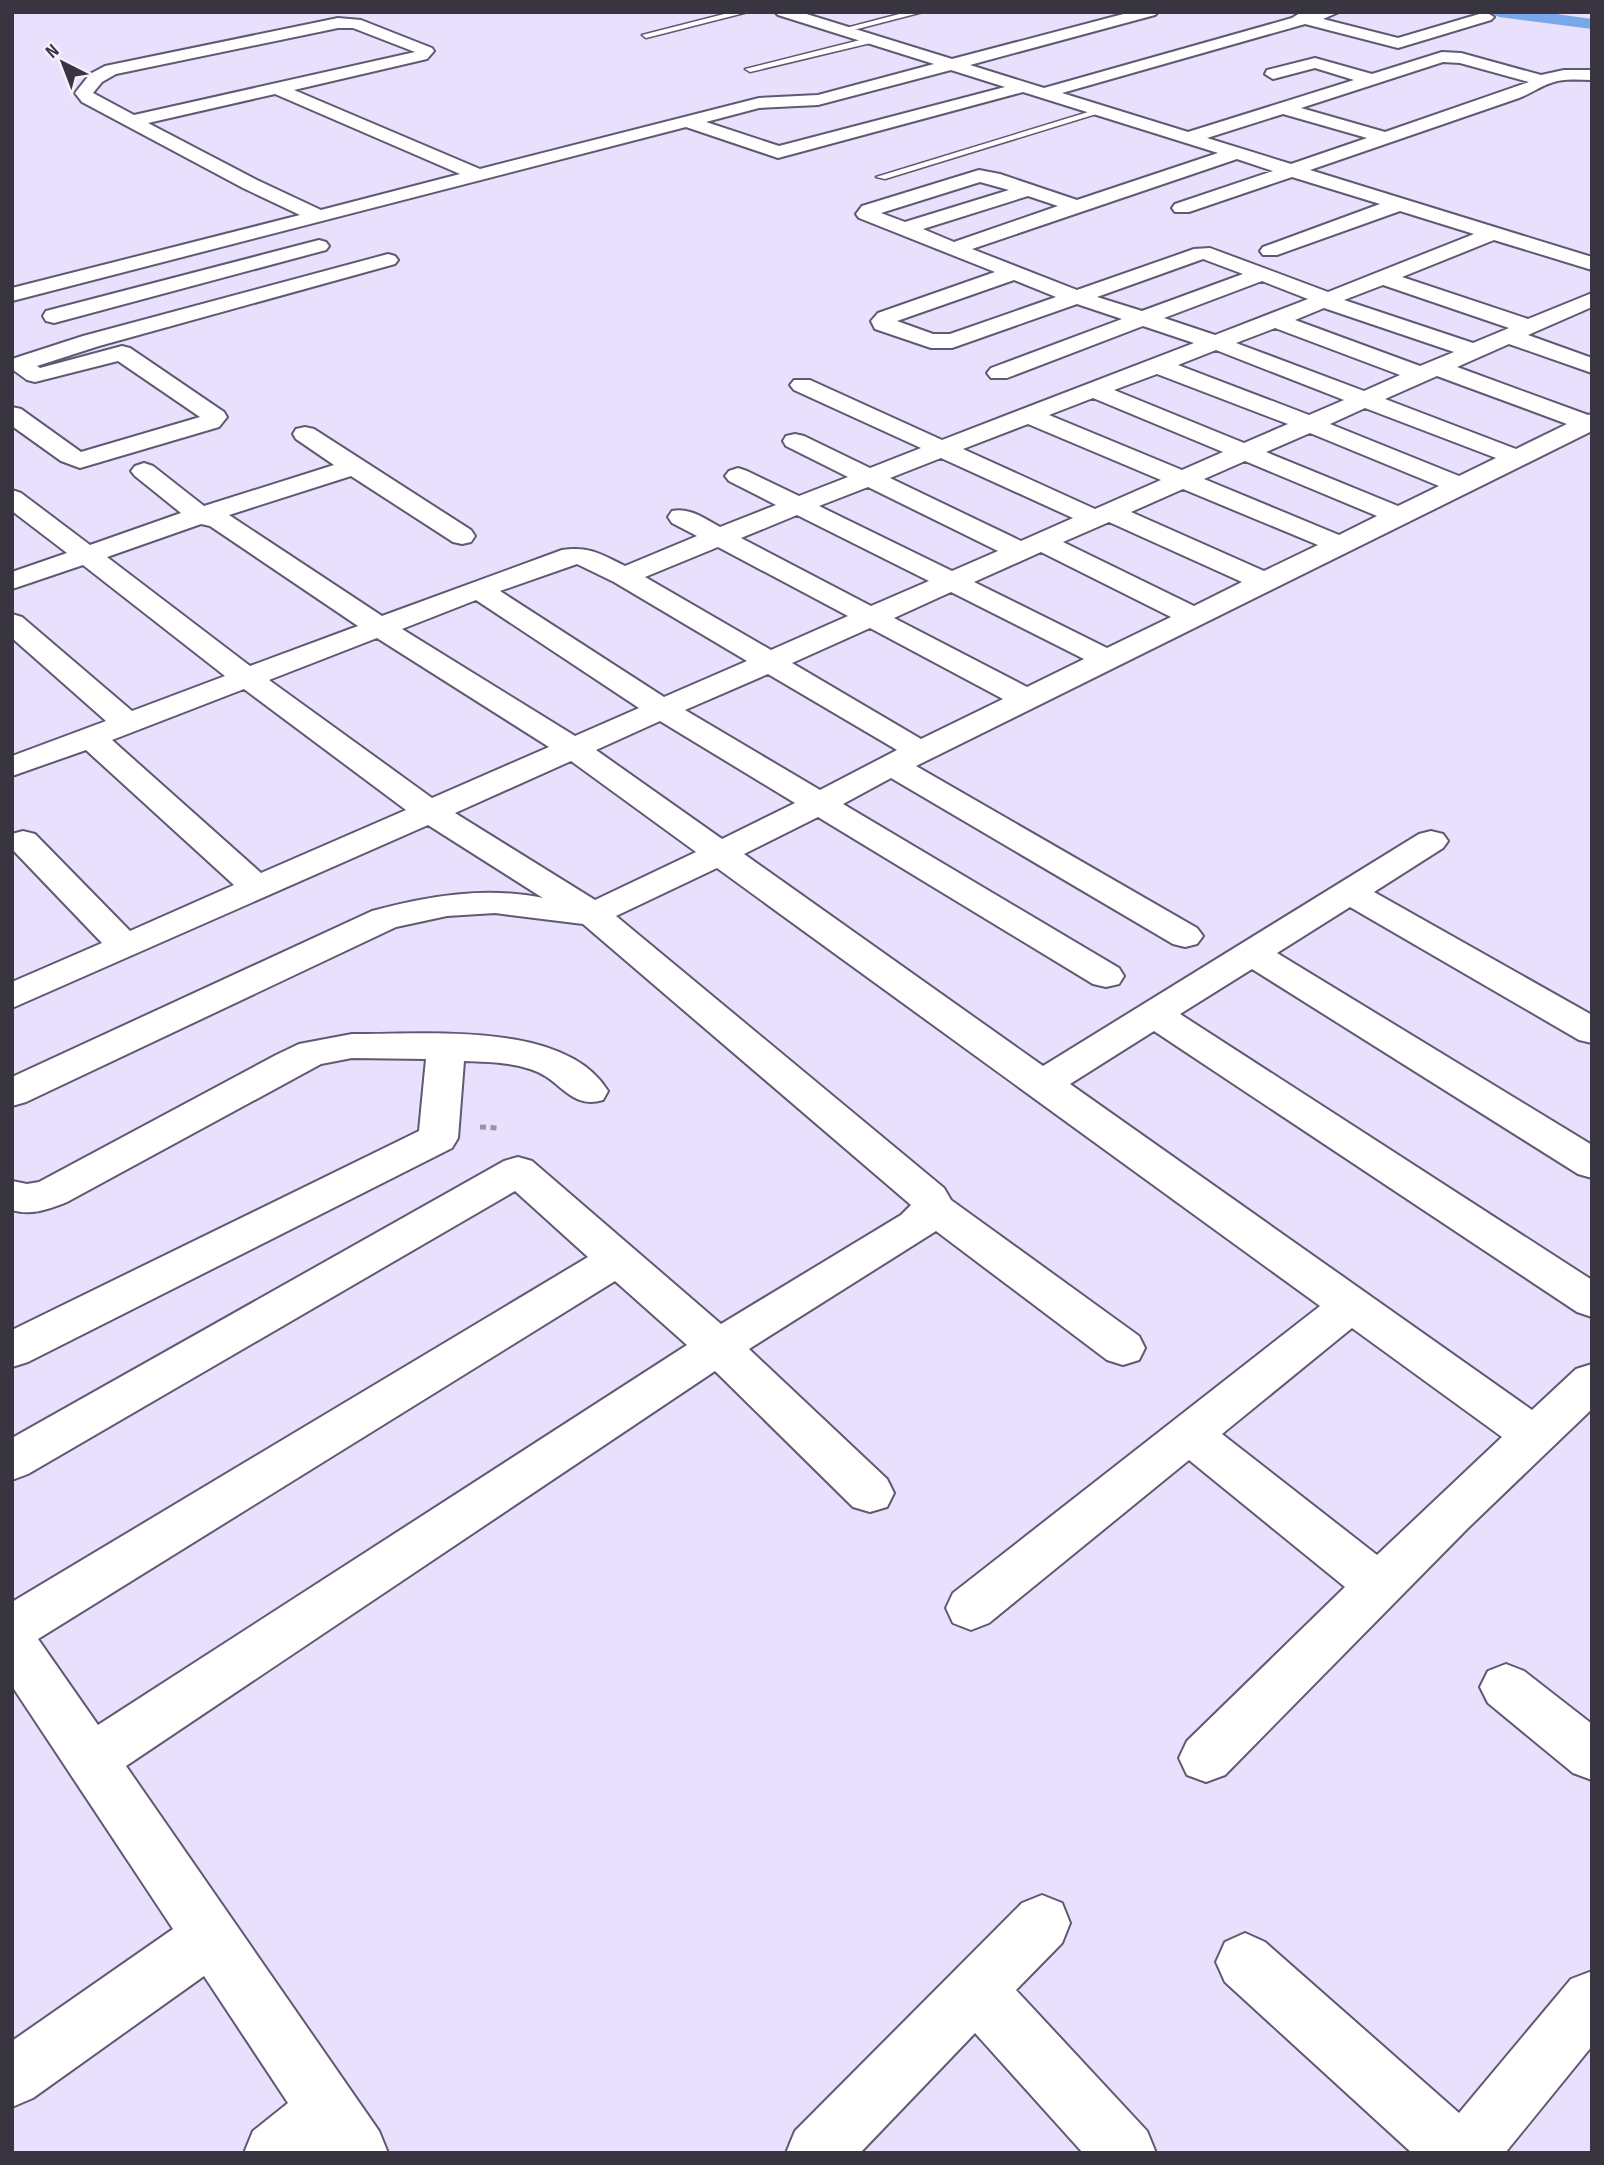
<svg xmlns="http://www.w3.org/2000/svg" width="1604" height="2165" font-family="'Sofia Sans Condensed',sans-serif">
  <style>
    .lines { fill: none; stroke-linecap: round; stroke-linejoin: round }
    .canal { fill: #78a8e9; fill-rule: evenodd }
    .lane-casing { stroke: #615971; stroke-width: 3 }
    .street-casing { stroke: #615971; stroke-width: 4 }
    .path { stroke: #9a94a9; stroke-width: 5; stroke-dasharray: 6 4.5; stroke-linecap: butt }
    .lane { fill: #fff; fill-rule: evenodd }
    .street { fill: #fff; fill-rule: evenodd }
  </style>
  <rect width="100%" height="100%" fill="#e9e0fd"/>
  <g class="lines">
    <path class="canal" d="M1490,12h52l50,7v10l-93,-12z"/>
    <defs>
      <path id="lane" d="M732,12h16l-102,26 -4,-3z
        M907,12h16l-81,21 -4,-3z
        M872,37l3,1v4l-125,30 -5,-3z
        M1098,109l8,2 -221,68 -9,-2z"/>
      <path id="street" d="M775,12h25l152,47 179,-47h27l-3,3 -185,50 74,23 248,-70 8,-5 39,-1 -16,7 75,19 88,-26 8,5 -3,3 -93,28 -93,-24 -243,69 126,39 166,-52 -39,-12 -42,11 -8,-5 2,-4 48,-12 57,16 70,-22 19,1 80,22 23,-5h28v10c-14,0 -28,-2 -41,3 -10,3 -21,11 -32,15l-209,72 282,87v13l-98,-30 -92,37 126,42 64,-26v14l-64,28 64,23v15l-83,-29 -52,23 131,48 4,-1v17l-676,335 281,162 6,8 -6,8 -12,3 -12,-3 -282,-166 -48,26 276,164 5,8 -5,8 -13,3 -13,-3 -275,-167 -74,37 299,212 376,-232 12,-3 12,3 5,7 -5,7 -69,44 218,123v28l-13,-3 -229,-133 -73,46 315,192v33l-14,-4 -326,-205 -72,45 412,266v37l-15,-5 -423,-281 -84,53 462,326 44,-41 16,-5v45l-125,120 -242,246 -19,7 -19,-7 -8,-17 8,-17 158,-154 -156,-127 -200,163 -18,7 -18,-7 -7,-15 7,-15 367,-287 -603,-438 -101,48 328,272 7,12 188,136 6,12 -6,12 -16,5 -16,-5 -171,-129 -187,118 138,130 7,14 -7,14 -17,5 -17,-5 -138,-136 -589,395 253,365 9,22h-144l9,-22 35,-28 -84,-127 -171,122 -21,9v-66l161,-112 -161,-243v-84l576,-345 -73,-66 -487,283 -16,6v-42l492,-277 14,-4 14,4 189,163 180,-109 10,-10 -328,-281 -88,-11 -48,3 -51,11 -370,175 -14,4v-29l360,-166c55,-15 114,-25 171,-13l-115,-73 -416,183v-26l90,-39 -90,-94v-15l11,-3 12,3 95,97 104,-46 -148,-135 -74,26v-20l94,-35 -94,-83v-24l10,3 110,94 93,-35 -142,-111 -71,24v-17l55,-19 -55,-42v-21l9,3 69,52 91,-32 -46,-37 -4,-5 4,-5 9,-3 9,3 51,40 130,-41 -38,-26 -3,-5 3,-5 9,-2 9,2 157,101 4,6 -4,6 -9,2 -9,-2 -102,-66 -122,39 153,101 180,-66c27,-4 39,4 63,16l72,-30 -25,-13 -4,-6 4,-6c18,-4 33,8 48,16l56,-22 -47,-24 -4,-5 4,-5 9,-3 9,3 52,25 49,-19 -62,-31 -3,-5 3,-5 9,-2 9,2 66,32 51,-20 -127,-58 -4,-5 4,-5h16l132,60 252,-97 -51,-17 -136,52h-16l-4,-5 4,-5 131,-49 -45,-15 -125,44h-21l-56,-19 -4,-8 7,-8 117,-41 -136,-54 -3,-4 6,-8 117,-36 21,4 77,26 141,-47 -195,-61 -245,66 -92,-31 -674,174v-13l288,-73 -57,-27 -161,-86 -7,-9 15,-19 15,-8 233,-48 23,2 71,28 2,3 -7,8 -133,31 186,79 279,-71 59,-3 116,-31 -156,-49zM338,28h15l62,24 -281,63 -41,-22 9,-11 14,-8zM1443,62l17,1 69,19 -144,50 -84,-24zM951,70l54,17 -226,59 -73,-24 53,-14 59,-3zM275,94l185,80 -139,36 -64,-30 -109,-57zM1283,114l84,24 -76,26 -84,-26zM1237,159l36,12 -98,33 -3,4 3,4h14l103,-35 88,27 -117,43 -3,4 3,4h14l123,-44 74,23 -146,58 -118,-44 -16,1 -117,41 -105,-41zM980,182l29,8 -104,32 -24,-9zM1028,196l30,10 -104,36 -31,-13zM1203,259l40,15 -101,37 -45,-14zM1014,280l42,17 -106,37h-17l-36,-13zM1262,281l46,18 -93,36 -51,-17zM1383,285l126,43 -36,15 -129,-43zM1324,308l130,44 -34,14 -125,-46zM1275,328l125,47 -36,16 -128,-48zM1216,350l128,50 -35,15 -131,-50zM1157,374l131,50 -44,19 -130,-53zM1437,376l130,48 -51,25 -131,-50zM1093,398l130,54 -41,18 -133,-55zM1365,408l131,50 -37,18 -129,-52zM1028,424l133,56 -66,29 -132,-60zM1310,433l129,53 -41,20 -132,-54zM941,458l132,60 -52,23 -131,-63zM1245,461l132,55 -38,19 -135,-56zM868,487l130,64 -46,20 -133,-65zM1183,489l135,56 -54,26 -133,-59zM797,515l132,66 -58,25 -130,-68zM1109,522l133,60 -48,24 -131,-64zM201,524l9,2 148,100 -108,40 -143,-109zM718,547l130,69 -77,34 -126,-73zM1041,552l130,65 -64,31 -133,-66zM577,564l37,18 133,79 -83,36 -164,-106zM951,592l133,67 -57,28 -133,-69zM476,600l163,108 -64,28 -173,-107zM870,628l133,71 -82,40 -129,-76zM377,638l172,109 -117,51 -163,-118zM768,674l129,76 -77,40 -135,-80zM244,689l162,121 -145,63 -149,-133zM660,721l135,82 -73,36 -126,-89zM571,761l125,91 -101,48 -140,-87zM615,1281l72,64 -589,380 -60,-86zM1352,1328l150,109 -125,118 -155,-121z
        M319,240l7,2 3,4 -3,4 -272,73 -8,-2 -3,-5 3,-5z
        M388,254l7,2 3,4 -3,4 -296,82 -62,20 3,2 82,-22 8,2 94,64 3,5 -8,10 -139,41 -19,-7 -49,-35v-19l9,2 60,43 119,-35 -82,-56 -83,21 -8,-2 -15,-11v-10l71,-23z
        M352,1034c73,1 213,-14 256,57l-5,9c-34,10 -42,-22 -73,-31 -21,-7 -44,-7 -66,-8l-6,77 -6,10 -424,214 -16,5v-37l407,-199 7,-72 -74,-1 -31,6 -254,138c-18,7 -35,14 -55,8v-29l15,3 12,-2 237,-127 23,-11z
        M1506,1664l18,7 68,53v56l-19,-7 -85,-70 -8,-16 8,-16z
        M1042,1895l20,8 8,20 -8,20 -46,47 131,141 9,22h-73l-108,-120 -115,120h-74l9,-22 227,-228z
        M1245,1933l20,9 194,171 112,-134 21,-8v75l-87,107h-93l-187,-171 -9,-20 9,-20z"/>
    </defs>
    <use href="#lane" class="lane-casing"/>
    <use href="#street" class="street-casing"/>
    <path class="path" d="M480,1127l17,1"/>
    <use href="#lane" class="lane"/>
    <use href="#street" class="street"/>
  </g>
  <rect width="1604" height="2165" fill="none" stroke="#383540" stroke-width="28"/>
  <g transform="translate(63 63) rotate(318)" stroke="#f4f0fc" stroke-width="5" paint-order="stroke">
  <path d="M0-5L12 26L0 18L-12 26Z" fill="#383540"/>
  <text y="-10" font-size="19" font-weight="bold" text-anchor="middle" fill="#383540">N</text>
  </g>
</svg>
